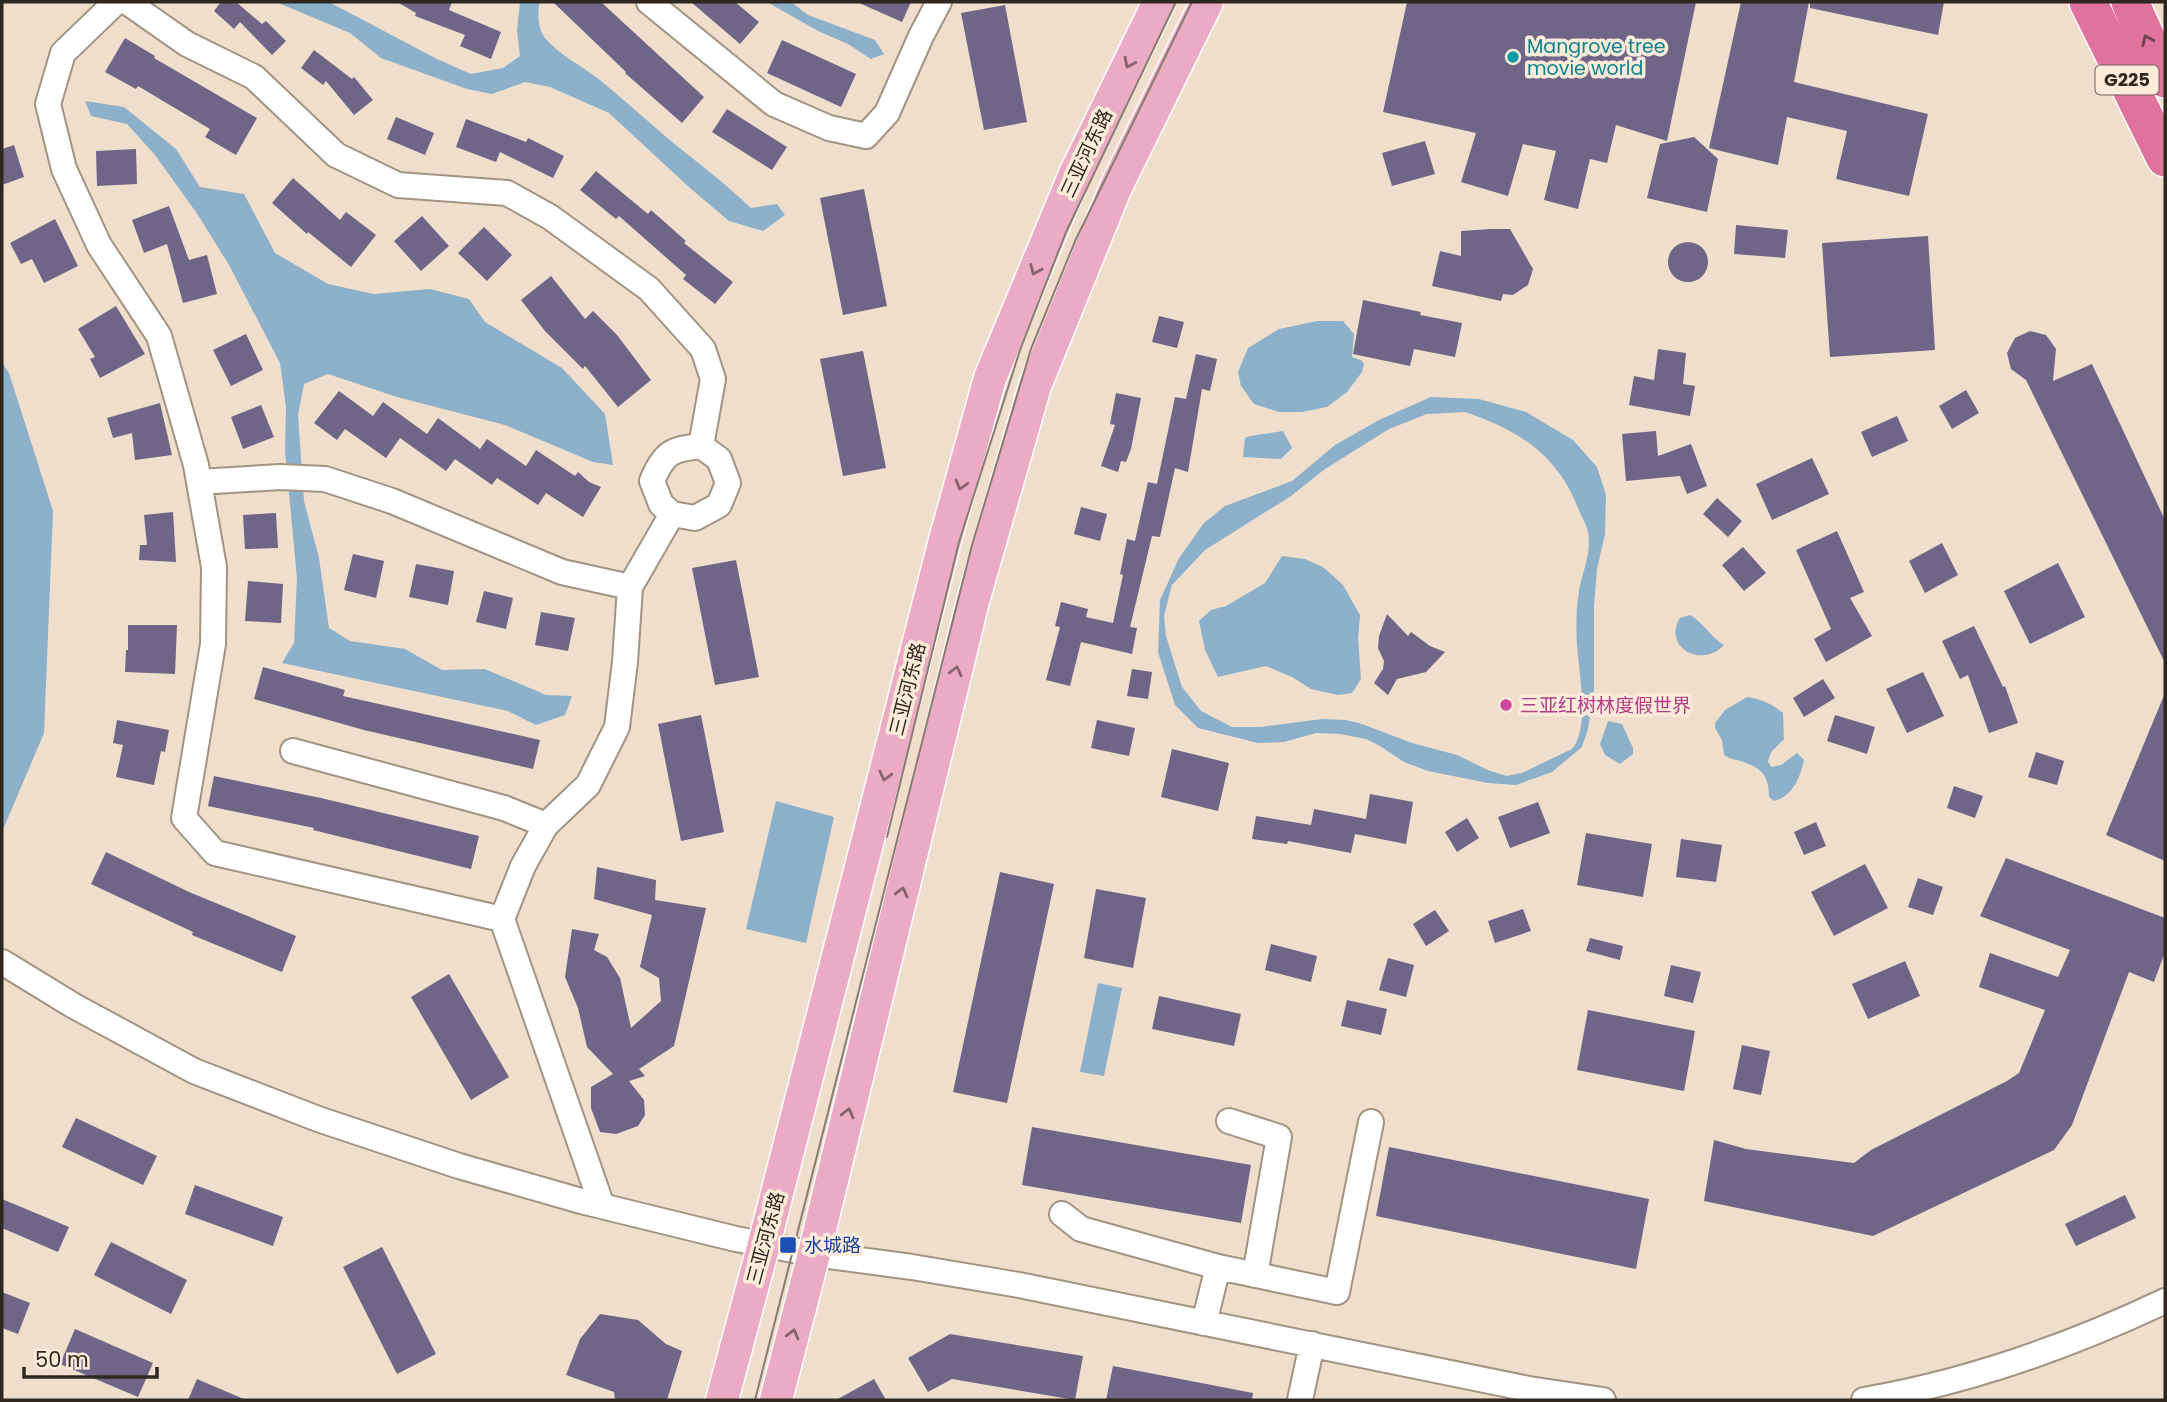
<svg xmlns="http://www.w3.org/2000/svg" width="2167" height="1402" font-family="Poppins,'Noto Sans SC',sans-serif">
  <style>
    .water { fill: #8cb0c9; fill-rule: evenodd }
    .building { fill: #6f6587 }
    .lines { fill: none; stroke-linecap: round; stroke-linejoin: round }
    .minor-casing { stroke: #a39382; stroke-width: 28 }
    .major-casing { stroke: #fff; stroke-width: 35 }
    .highway-casing { stroke: #fff; stroke-width: 40 }
    .minor { stroke: #fff; stroke-width: 24 }
    .major { stroke: #ecabc4; stroke-width: 32 }
    .highway { stroke: #e0739c; stroke-width: 37 }
    .tram { stroke: #887c70; stroke-width: 2 }
    .oneway { stroke: #6d424c }
    .oneway2 { stroke: #84636a }
    .culture-dot { fill: #0f9aa8; stroke: #fcebd9; stroke-width: 2.5 }
    .hotel-dot { fill: #d1479c; stroke: #fcebd9; stroke-width: 2.5 }
    .transit-dot { fill: #1a4fb4; stroke: #fcebd9; stroke-width: 2.5 }
    .labels { text-anchor: middle; stroke-width: 7; stroke-linejoin: round; paint-order: stroke }
    .shield { fill: #fcebd9; stroke: #6c6258; stroke-width: 2 }
    .shield-label { font-size: 18px; font-weight: bold; fill: #2f2821 }
    .culture-label { font-size: 19px; fill: #0d838f; stroke: #fcebd9; text-anchor: start }
    .street-label { font-size: 19px; fill: #2f2821; stroke: #fcebd9 }
    .hotel-label { font-size: 19px; fill: #b23c85; stroke: #fcebd9; text-anchor: start }
    .transit-label { font-size: 19px; fill: #164399; stroke: #fcebd9; text-anchor: start }
  </style>
  <rect width="100%" height="100%" fill="#efdecc"/>
  <path class="water" d="M276,2h53l108,57 34,15 32,-6 17,-12 -3,-26 3,-27 1,-1h19c-3,10 -2,28 5,36 15,18 36,27 55,42 22,18 43,37 65,56 29,24 59,46 86,72l26,-4 8,11 -22,16 -34,-10 -39,-33 -81,-75 -59,-26 -25,-5 -33,12 -25,-5 -86,-31 -31,-25z
    M767,2h24l17,13 67,25 9,14 -13,5 -23,-15 -30,-13z
    M85,101l39,6 52,42 24,38 44,7 31,59 53,31 46,10 56,-5 39,10 16,23 77,46 43,46 8,51 -20,-3 -88,-37 -108,-28 -69,-23 -24,10 -6,31 6,86 15,57 10,70 21,13 55,8 37,21 43,-1 61,26 26,1 -7,19 -29,10 -28,-14 -226,-48 12,-20 3,-65 -12,-127 1,-44 -6,-44 -51,-98 -31,-50 -43,-60 -28,-31 -36,-8z
    M1317,321h26l11,13 -2,23 9,3 3,4 -2,8 -15,20 -20,15 -25,5h-23l-25,-8 -13,-18 -3,-14 10,-24 31,-19z
    M2,362l7,11 44,138 -9,222 -42,99z
    M1431,397l48,2 47,13 47,28 24,27 9,28 -1,39 -8,35 -3,37v86l-6,37 -6,18 -30,25 -36,13 -28,-2 -60,-12 -24,-9 -24,-16 -14,-7 -26,-5 -24,-1 -32,9 -26,1 -60,-15 -23,-23 -17,-53 2,-52 19,-42 25,-35 21,-17 67,-25 43,-36 44,-25zM1465,412c53,18 92,42 113,96 3,8 9,17 10,25 4,20 -6,39 -9,58 -3,18 -3,36 -2,54 2,27 13,83 -5,104l-50,24 -16,3 -18,-6 -31,-15 -45,-12 -50,-19 -16,-4 -24,-1 -61,8h-29l-31,-16 -19,-24 -16,-51 -2,-20 8,-31 33,-35 86,-54 34,-27 64,-40 38,-15z
    M1283,431l9,17 -11,11 -38,-2 2,-19 5,-2z
    M1282,556l23,3 18,8 20,18 17,30 -2,23 3,41 -9,14 -14,2 -27,-6 -19,-12 -26,-11 -48,11 -13,-27 -6,-29 12,-11 15,-4 39,-23z
    M1690,615c14,8 20,22 34,30 -22,24 -62,2 -44,-27z
    M1747,697c15,2 25,7 36,16l1,26 -13,13 -3,9 3,6 10,-2 16,-12 7,7c-4,18 -11,36 -30,41l-5,-4c0,-21 -7,-30 -29,-36 -7,-2 -10,-2 -16,-6l-2,-15 -7,-12v-5l10,-13z
    M1608,721l14,3 11,24v6l-13,10 -15,-9 -5,-11z
    M776,801l58,16 -28,126 -60,-14z
    M1098,983l24,5 -18,88 -24,-4z"/>
  <path class="building" d="M221,2h15l26,22 4,-3 20,20 -14,14 -32,-33 -6,7 -20,-18z
    M397,2h55l-3,8 52,22 -10,27 -31,-13 5,-11 -50,-19 1,-3z
    M553,2h48l103,95 -22,26 -57,-50 1,-1z
    M691,2h44l24,20 -19,22z
    M857,2h54l-9,20z
    M1407,2h289l-29,139 -51,-16 -9,38 -17,-4 -12,50 -34,-9 12,-49 -33,-7 -15,52 -47,-14 15,-49 -93,-21z
    M1741,2h68l-15,80 134,32 -19,82 -73,-17 11,-48 -60,-14 -9,48 -69,-17z
    M1810,2h134l-6,33 -128,-27z
    M1005,5l22,117 -43,8 -23,-117z
    M125,38l30,18 -1,2 103,60 -21,37 -31,-18 5,-8 -72,-43 -2,3 -31,-17z
    M782,40l74,34 -15,33 -74,-34z
    M314,50l38,29 2,-2 19,23 -19,15 -28,-34 -3,4 -22,-17z
    M727,109l60,38 -15,23 -60,-38z
    M396,117l38,16 -9,22 -38,-16z
    M466,119l60,23 2,-4 36,18 -11,22 -53,-26 -4,10 -40,-15z
    M1694,137l24,22 -11,53 -60,-14 13,-54z
    M1425,141l10,33 -43,12 -10,-33z
    M14,145l10,32 -22,8v-36z
    M136,149l1,35 -40,2 -1,-35z
    M596,171l52,43 3,-4 35,31 -2,2 49,39 -18,22 -32,-25 3,-4 -67,-59 -3,3 -36,-29z
    M293,178l47,42 6,-8 30,23 -25,32 -43,-35 -1,2 -35,-31z
    M864,189l23,117 -44,9 -23,-117z
    M169,206l20,54 18,-5 10,39 -34,9 -16,-59 -23,9 -12,-33z
    M422,216l27,30 -28,25 -27,-30z
    M55,219l23,47 -34,17 -12,-24 -11,5 -11,-21z
    M1736,225l52,5 -3,28 -51,-4z
    M484,227l28,28 -25,26 -29,-28z
    M1491,229h19l23,40 -5,16 -15,10 -10,-1 -2,7 -69,-15 8,-35 21,5v-25z
    M1928,236l7,114 -105,7 -8,-114z
    M1668 262a20 20 0 1 1 40 0a20 20 0 1 1-40 0Z
    M551,276l34,43 8,-8 24,24 34,45 -33,27 -33,-41 -2,3 -38,-38 -24,-31z
    M1363,300l58,12 -1,3 42,8 -7,34 -41,-8 -4,17 -57,-12z
    M116,306l29,48 -45,24 -10,-19 5,-2 -17,-28z
    M1159,316l25,6 -7,26 -25,-6z
    M2030,331l16,4 10,14 -3,32 39,-17 73,156v143l-139,-283 -15,-11 -4,-16 8,-15z
    M246,334l17,36 -32,16 -18,-36z
    M1658,349l28,4 -3,31 12,2 -5,30 -61,-11 5,-29 20,4z
    M863,351l23,117 -43,8 -23,-117z
    M1196,354l21,5 -7,32 -8,-2 -14,83 -13,-4 -15,69 -8,-1 -22,91 7,1 -5,26 -51,-12 -11,44 -24,-6 14,-53 -5,-1 6,-24 27,7 -2,8 27,6 10,-48 -3,-1 7,-35 8,2 13,-59 9,2 18,-87 11,2z
    M1966,390l13,23 -27,16 -13,-23z
    M339,391l34,25 10,-14 44,32 11,-16 42,31 7,-10 39,27 10,-16 39,26 3,-4 11,10 12,5 -18,30 -37,-24 -8,12 -41,-27 -5,7 -37,-26 -9,12 -46,-33 -14,20 -41,-29 -8,11 -23,-17z
    M1116,393l25,5 -10,51 -5,13 -5,-1 -3,11 -17,-6 14,-41 -5,-1z
    M160,403l12,52 -37,5 -3,-27 -19,5 -6,-20z
    M261,405l13,32 -31,12 -12,-32z
    M1897,416l11,25 -36,16 -11,-25z
    M1656,431l2,25 33,-12 16,42 -20,8 -7,-18 -54,5 -4,-47z
    M1812,458l17,36 -57,26 -16,-36z
    M1717,498l25,23 -14,16 -25,-23z
    M1081,507l26,7 -7,27 -26,-7z
    M173,512l3,50 -37,-2 1,-15h7l-3,-30z
    M276,513l2,35 -33,1 -2,-34z
    M1837,531l27,61 -14,6 22,38 -46,26 -12,-23 17,-10 -35,-79z
    M1942,543l16,32 -33,18 -16,-32z
    M1743,547l23,26 -22,18 -22,-26z
    M353,554l31,7 -8,37 -32,-8z
    M736,560l23,117 -44,8 -23,-117z
    M2058,563l27,54 -55,27 -26,-53z
    M416,564l38,7 -6,34 -39,-8z
    M248,581l35,3 -2,39 -36,-2z
    M484,591l29,7 -7,31 -30,-7z
    M541,612l34,6 -7,33 -33,-6z
    M1387,614l21,22 3,-4 19,14 15,6 -19,20 -29,7 -9,16 -14,-12 9,-14 1,-8 -6,-13 1,-12z
    M128,625h49l-2,49 -50,-2 1,-22h2z
    M1974,626l29,61 2,-1 13,37 -29,10 -21,-58 -8,4 -18,-38z
    M263,667l82,23 -2,6 197,44 -7,29 -169,-39 -110,-31z
    M1132,669l20,3 -4,27 -21,-3z
    M1923,672l21,44 -37,17 -21,-44z
    M1823,679l12,19 -31,19 -11,-19z
    M2165,693v168l-59,-26z
    M701,715l23,117 -43,9 -23,-117z
    M1835,715l40,12 -8,27 -40,-13z
    M117,720l52,10 -4,22 -4,-1 -7,34 -38,-8 7,-32 -10,-2z
    M1097,720l38,8 -6,28 -38,-8z
    M1172,749l57,14 -11,48 -57,-14z
    M2036,752l28,9 -7,24 -29,-8z
    M214,776l107,22 158,38 -8,33 -158,-39 1,-2 -106,-22z
    M1954,786l29,10 -8,22 -28,-10z
    M1370,794l43,8 -7,42 -51,-10 -4,19 -63,-12 -1,3 -35,-5 4,-23 55,9 3,-16 52,10z
    M1538,802l12,31 -40,15 -12,-31z
    M1467,818l12,20 -22,14 -12,-20z
    M1816,822l10,24 -22,9 -10,-23z
    M1586,833l66,11 -9,53 -66,-12z
    M1681,839l41,6 -6,37 -40,-5z
    M106,852l83,40 107,44 -14,36 -90,-37 1,-3 -102,-48z
    M2006,858l159,60v34l-11,30 -25,-10 -57,153 -18,25 -181,86 -169,-35 10,-61 32,9 108,14 17,-13 136,-69 12,-8 26,-63 -66,-23 11,-34 68,24 12,-27 -90,-34z
    M1865,864l23,44 -54,28 -23,-44z
    M597,867l59,13 -1,20 51,8 -32,138 -35,23 6,7 -16,5 15,19 1,15 -7,11 -22,8 -16,-2 -9,-24v-21l22,-13 -26,-27 -9,-39 -13,-31 7,-48 27,5 -5,16 13,7 13,21 11,50 30,-27 -2,-23 -19,-11 12,-52 -58,-16z
    M1000,872l54,12 -47,219 -54,-11z
    M1918,878l25,9 -10,28 -25,-8z
    M1096,889l50,9 -13,70 -49,-10z
    M1523,909l8,22 -36,12 -7,-22z
    M1435,910l14,21 -23,15 -13,-22z
    M1590,938l33,8 -3,14 -34,-9z
    M1271,944l46,12 -6,26 -46,-12z
    M1388,958l26,7 -8,32 -27,-7z
    M1905,961l15,35 -52,23 -16,-35z
    M1671,965l30,7 -8,31 -29,-7z
    M449,974l60,103 -38,23 -60,-103z
    M1159,996l82,18 -7,32 -82,-17z
    M1347,1000l40,9 -6,26 -40,-9z
    M1588,1010l107,21 -11,60 -107,-21z
    M1742,1045l28,6 -9,44 -28,-6z
    M76,1118l81,38 -14,29 -81,-38z
    M1032,1127l219,38 -10,58 -219,-38z
    M1389,1147l260,52 -13,70 -260,-53z
    M195,1185l88,32 -10,29 -88,-32z
    M2125,1195l11,23 -60,28 -11,-22z
    M2,1199l67,28 -11,25 -56,-24z
    M111,1242l76,38 -16,34 -77,-39z
    M382,1247l54,107 -39,20 -54,-107z
    M2,1292l28,11 -12,31 -16,-6z
    M600,1314l38,6 28,24 16,7 -15,49h-52l-1,-8 -48,-17 14,-36z
    M75,1329l78,34 -15,34 -78,-33z
    M950,1334l133,22 -8,44 -123,-21 -24,13 -20,-34z
    M1113,1366l140,27 -1,7h-146z
    M197,1379l49,21h-58z
    M874,1379l12,21h-50z"/>
  <g class="lines">
    <defs>
      <path id="minor" d="M116,2l-53,51 -15,51 16,65 35,76 60,91 37,129 18,102 -1,77 -29,174 31,35 287,66 100,287
        M127,2l60,42 67,33 82,78 62,30 109,8 43,24 99,72 54,60 10,30 -12,67c-29,3 -37,6 -49,35l9,23 11,10 -42,73 -68,-15 -170,-71 -67,-22 -45,-2 -81,5
        M649,2l125,102 55,24 37,8 21,-23 34,-77 18,-34
        M672,514l23,4 24,-13 9,-22 -9,-24 -18,-13
        M293,751l211,57 42,17
        M502,919l21,-53 23,-41 42,-40 29,-58 8,-65 5,-75
        M2,962l72,44 120,65 124,48 141,47 122,35 155,38 78,15 98,13 107,18 510,104 74,11
        M1229,1121l50,16 -24,138
        M1062,1214l19,15 137,38
        M1204,1323l14,-56 119,25 34,-170
        M1300,1400l12,-56
        M1864,1400c104,-18 206,-54 301,-99"/>
      <path id="major" d="M722,1400l42,-156 181,-704 45,-162 85,-204 84,-172
        M776,1400l38,-146 159,-653 62,-215 81,-199 91,-185"/>
      <path id="highway" d="M2088,2l77,156
        M2130,2l35,77"/>
    </defs>
    <use href="#minor" class="minor-casing"/>
    <use href="#major" class="major-casing"/>
    <use href="#highway" class="highway-casing"/>
    <use href="#minor" class="minor"/>
    <use href="#major" class="major"/>
    <use href="#highway" class="highway"/>
    <path class="tram" d="M887,837l72,-295 61,-192 46,-118 110,-230
      M755,1400l217,-855 59,-196 45,-110 116,-237"/>
  </g>
  <defs><path id="oneway-chevron" d="M-2-3.5L2.5 0L-2 3.5" fill="none" stroke-width="1.6" stroke-linecap="round" stroke-linejoin="round" transform="scale(1.75)"/></defs>
  <use class="oneway" href="#oneway-chevron" transform="translate(2147 40) rotate(-115)"/>
  <g class="oneway2">
    <use href="#oneway-chevron" transform="translate(1129 63) rotate(116)"/>
    <use href="#oneway-chevron" transform="translate(1035 270) rotate(113)"/>
    <use href="#oneway-chevron" transform="translate(961 485) rotate(106)"/>
    <use href="#oneway-chevron" transform="translate(956 671) rotate(-76)"/>
    <use href="#oneway-chevron" transform="translate(885 776) rotate(104)"/>
    <use href="#oneway-chevron" transform="translate(902 892) rotate(-76)"/>
    <use href="#oneway-chevron" transform="translate(848 1113) rotate(-76)"/>
    <use href="#oneway-chevron" transform="translate(793 1334) rotate(-75)"/>
  </g>
  <circle class="culture-dot" cx="1513" cy="57" r="7"/>
  <circle class="hotel-dot" cx="1506" cy="705" r="7"/>
  <rect class="transit-dot" x="779" y="1236" width="18" height="18" rx="3.5"/>
  <g class="labels">
    <rect class="shield" x="2095.5" y="65.5" width="63" height="29" rx="5"/>
    <g class="shield-label">
      <text x="2127" y="86">G225</text>
    </g>
    <g class="culture-label">
      <text x="1527" y="53">Mangrove tree<tspan x="1527" dy="22">movie world</tspan></text>
    </g>
    <g class="street-label">
      <text transform="translate(1086 153) rotate(-65)" y="7">三亚河东路</text>
      <text transform="translate(907 689) rotate(-76)" y="7">三亚河东路</text>
      <text transform="translate(765 1238) rotate(-75)" y="7">三亚河东路</text>
    </g>
    <g class="hotel-label">
      <text x="1520" y="712">三亚红树林度假世界</text>
    </g>
    <g class="transit-label">
      <text x="804" y="1252">水城路</text>
    </g>
  </g>
  <rect width="2167" height="1402" fill="none" stroke="#2f2821" stroke-width="7"/>
  <path d="M24 1367v10h133v-10" fill="none" stroke="#2f2821" stroke-width="3.5"/>
  <text x="35" y="1367" font-size="21" fill="#2f2821" stroke="#fcebd9" stroke-width="5" paint-order="stroke">50 m</text>
</svg>
